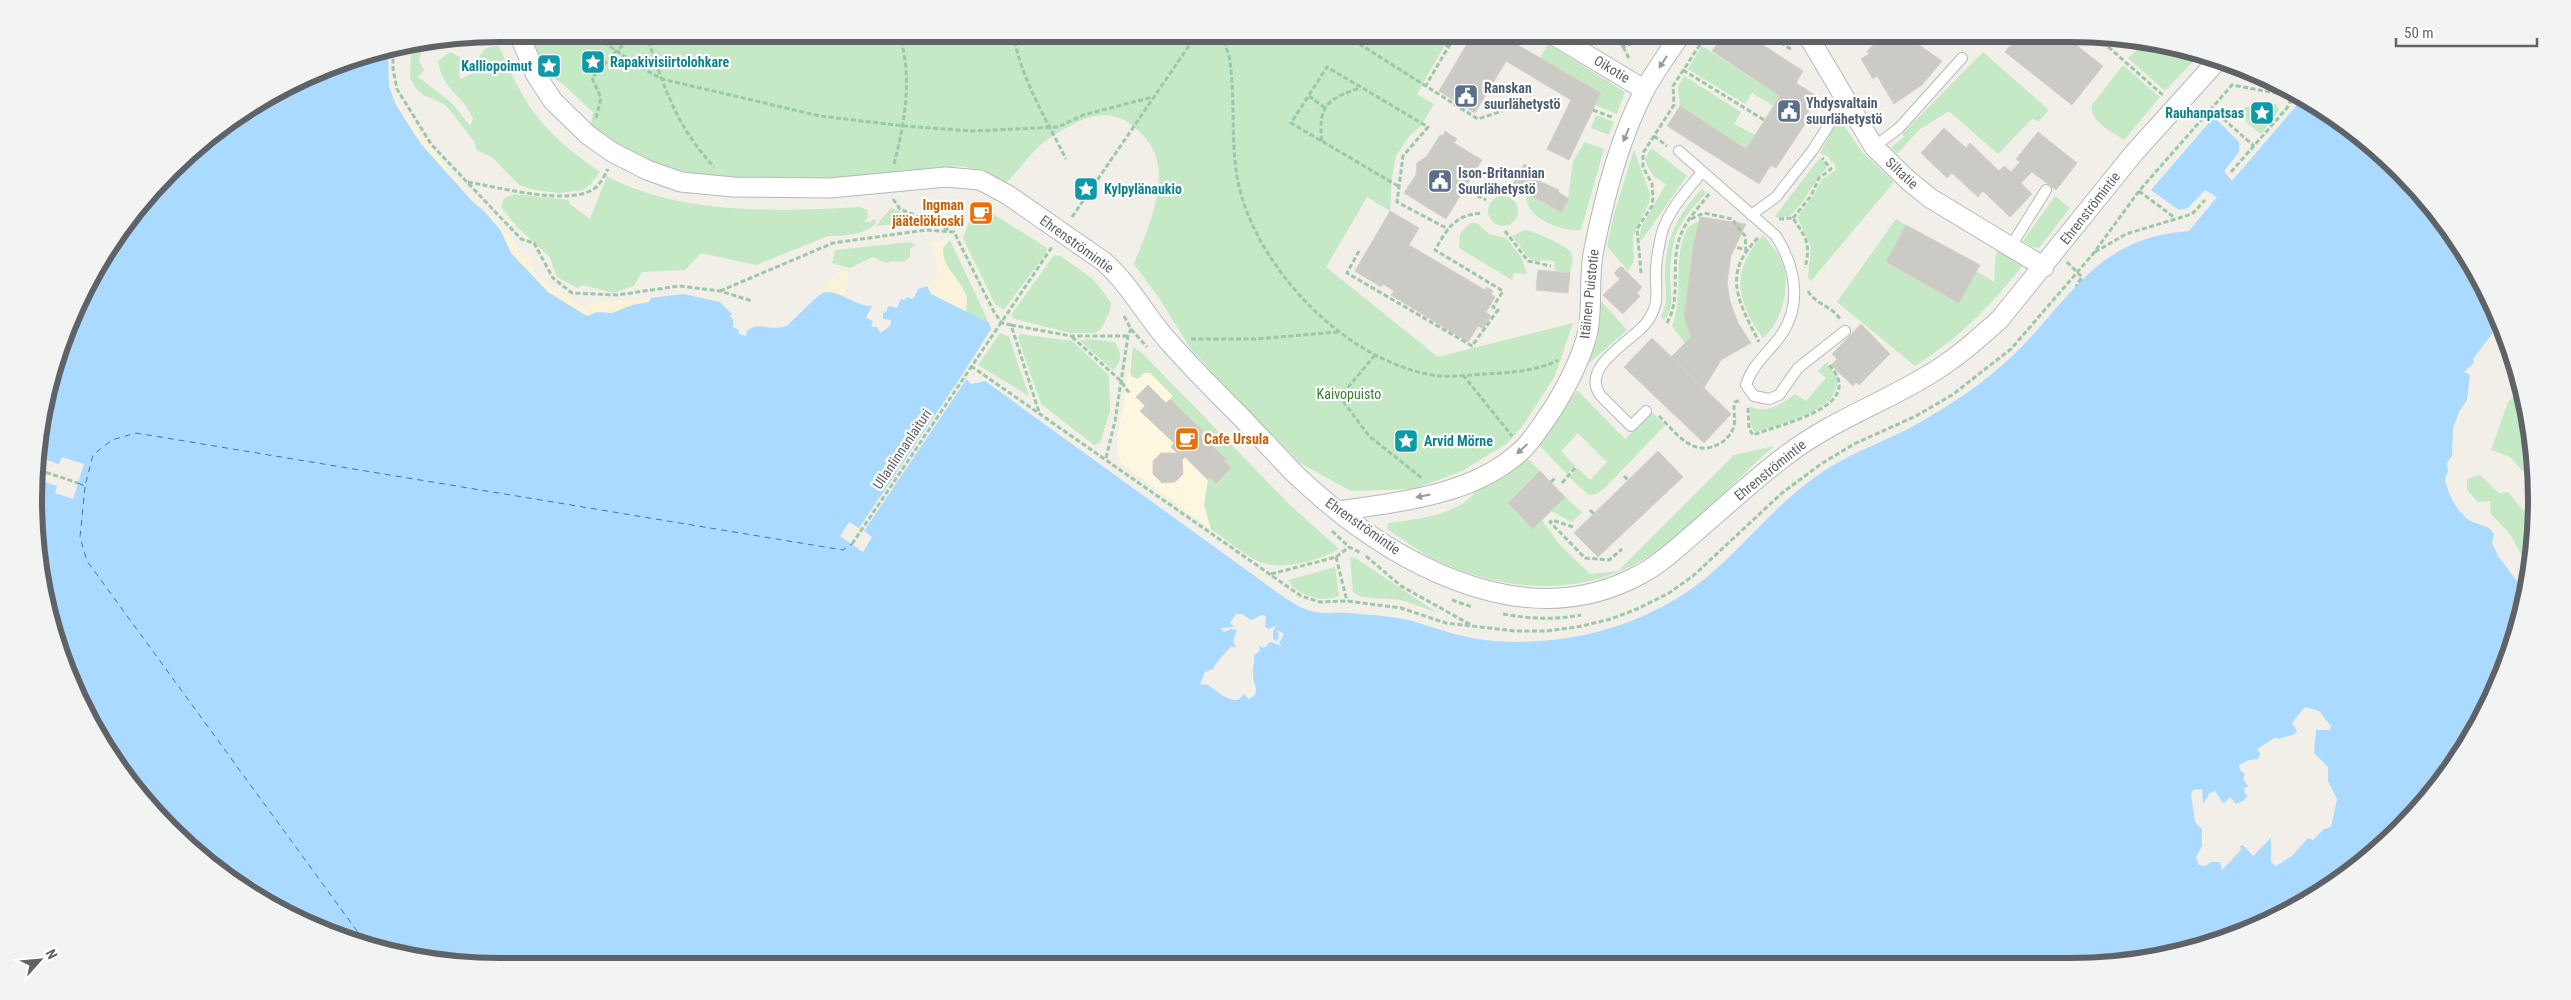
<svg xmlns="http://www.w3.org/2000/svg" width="2571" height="1000" font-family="'Roboto Condensed',sans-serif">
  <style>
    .commercial { fill: #fef7e0 }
    .green { fill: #c5e8c5 }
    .sand { fill: #fbf3d9 }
    .water { fill: #aadaff; fill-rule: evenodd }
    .pier { fill: #f1efe8 }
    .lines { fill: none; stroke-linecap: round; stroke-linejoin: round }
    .ferry { stroke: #4174aa; stroke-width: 1; stroke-dasharray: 6 5; stroke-linecap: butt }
    .building { fill: #cccac5; stroke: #d6d1c6 }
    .service-casing { stroke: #b5b8bc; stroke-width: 12 }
    .minor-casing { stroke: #b5b8bc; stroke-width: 21 }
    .path { stroke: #9cc7a9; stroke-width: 3; stroke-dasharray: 5 2.5; stroke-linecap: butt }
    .service { stroke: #fff; stroke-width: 10 }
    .minor { stroke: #fff; stroke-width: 19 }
    .oneway { fill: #979a9d }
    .labels { text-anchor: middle; stroke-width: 4.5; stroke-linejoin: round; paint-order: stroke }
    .culture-label { font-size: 14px; font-weight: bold; fill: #0d838f; stroke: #fff; text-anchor: start }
    .street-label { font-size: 14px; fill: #5f6368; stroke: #fff }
    .service-label { font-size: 14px; font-weight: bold; fill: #4e5e75; stroke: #fff; text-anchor: start }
    .food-label { font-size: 14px; font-weight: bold; fill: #c56008; stroke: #fff; text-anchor: end }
    .park-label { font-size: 14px; fill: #348238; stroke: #fff }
    .rim { fill: none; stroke: #5f6368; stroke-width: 6 }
  </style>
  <rect width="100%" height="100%" fill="#f1efe8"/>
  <path class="commercial" d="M1133,347l9,6 105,109 -43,43 7,24 -89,-65 -5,-12v-10z"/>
  <path class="green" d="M528,34h923l-34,60 17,10 -13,22 -12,10 -13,20 -4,21 -2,34 -23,-14 -41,70 112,90 135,-34 -18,53 -31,48 -16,19 -46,28 -48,18 -63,2 -51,-28 -45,-45 -65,-70 -31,-50 -25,-34c11,-28 24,-57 25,-88 0,-17 -7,-33 -19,-44 -31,-30 -56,-15 -89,5 -18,12 -30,31 -45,46l-30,-14 -16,-3 -76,9 -87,5 -86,-2 -57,-14 -32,-16 -31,-23 2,-13c-15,-12 -29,-31 -47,-38z
    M2144,43l48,7 9,3 -36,38 -37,-33z
    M1548,44l77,48 -8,22 -22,-9 6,-12 -61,-35z
    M499,46c27,64 44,86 101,126l-10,13 -7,5 -25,3 -23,-3 -16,-5 -26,-27 -16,-8 -3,-9 -25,-32 -7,-6 -19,-8 -8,-8 -5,-10 1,-29 11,-1 -3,14 5,9 -6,7 34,26 18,23 3,-7c-12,-28 -29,-25 -35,-58l12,-9 17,8 -8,16 2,3 19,-10 3,-5 -4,-7c6,-10 9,-10 20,-11z
    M1702,46l78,50 -6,10 -22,-13 -7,11 -57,-35z
    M1983,52l66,58 -10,11 -7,-2 -34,35 -49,-43 -30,19 -22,24 -6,-7 13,-10 -2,-3z
    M2123,65l37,32 -36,43c-13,-9 -35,-18 -32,-35z
    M1684,76l57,36 -7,12 21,11 -9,14 -66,-43 -2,-19z
    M2272,104h4l3,6 -18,24 -14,-11 -4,-13 2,-3 6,-1 11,10z
    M1596,115l18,7 -5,13 -18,-7z
    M1841,121l21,31 32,30 -83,99 -3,-4 3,-30 -14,-30 17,-22 8,-16 14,-9 -2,-8 -3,1 -2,-6 -9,-4 17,-31z
    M1584,142l20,7 -23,81c-14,2 -40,-7 -49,-19 -5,-5 -6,-12 -7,-19l36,20 7,-13 5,-37z
    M1651,148l36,28 -46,65 -2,-4 3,-11 24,-42c-13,-7 -16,-11 -21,-25z
    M1634,150l16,44 -1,9 -16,33 1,25 -6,10 -21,-25 7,-32z
    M1819,159l6,3 2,6c-15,14 -21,34 -37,48l-13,2 -2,-2z
    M607,176c70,39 175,36 253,31l7,3 1,7 -4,5h7l2,-3 3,1v3c-10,12 -33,13 -48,13l-72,29 -55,-12 -16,17 -43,2 -8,14 -21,7 -30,-8 -6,3 -20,-11 -8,-21 -31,-28 -17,-21 3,-9 11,-4 54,6 1,4 20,15z
    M1702,189l4,4c-12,13 -25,27 -31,44 -3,12 -5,26 -5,39 0,16 6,31 -6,44l-3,-3c7,-15 5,-26 4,-42 0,-36 12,-60 37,-86z
    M2055,196l15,12 -31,40 -7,-1 -9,-6z
    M1488 211a15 15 0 1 1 30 0a15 15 0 1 1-30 0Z
    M891,208l20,8v4l-13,4 -22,2z
    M987,210l60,38 -1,5 -42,57 -9,-6 -32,-66 9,-24 14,3z
    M1896,219l10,6 -20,38 73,40 17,-32 18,11c2,-12 -1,-21 4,-33l26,15c-36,44 -61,71 -109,102l-78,-64z
    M1698,221l-14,95 7,21 -6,6 -13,-17c13,-33 -1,-67 16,-99z
    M1470,223h7l12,11 17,4 15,19 6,17 -13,-1 -2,7 -53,-32 1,-14z
    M1525,230c9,1 43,16 46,23 3,5 0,14 -1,20l-15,-2 -1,-10 -12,-1 -5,3 -9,-6 -16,-21z
    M1763,235c8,10 16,18 20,30 8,22 -2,58 -20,73 -27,-37 -33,-67 0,-103z
    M950,240l39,83 -23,-11 1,-16 -24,-36v-12z
    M911,242l5,3 -6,3v9l-6,5 -11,-1 -7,2 -13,-6 -23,11 -18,-5 3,-13z
    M1054,255l7,1 34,25 16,22 -1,8 -9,18 -6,4h-24l-56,-14 -4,-4z
    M1600,300l27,30 -40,35 10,-25z
    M1000,333l9,4 20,59 -51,-31z
    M1020,334l52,7 37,34 1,36 -10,32 -6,2 -53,-41 -23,-66z
    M1086,339l29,3c6,10 8,20 -2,28l-33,-29z
    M1133,347l9,6 148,152 49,44c-21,12 -56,22 -79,13 -17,-7 -34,-23 -49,-33l-7,-24 4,-25 2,-3 7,7 14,-16 -7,-7 2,-2 -26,-25 3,-3 -33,-32 3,-3 -23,-23h-6l-6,6 -6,-2 -2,-5z
    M1826,363l11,13c6,35 -56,47 -81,56 -8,-5 -5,-17 -6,-26 17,9 31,-2 45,-12l11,7 20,-23 -8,-7z
    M2522,389l6,28 -2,5 7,17 2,45 -25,-27 -19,-7 17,-48z
    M1577,390l48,49 27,-27 13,13 -61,64 -8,5 -7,1 -20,-18 9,-9 12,12 17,-18 -29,-29 -17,18 14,15 -8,8 -30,-31 17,-18z
    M1774,446c-36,31 -66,66 -103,95 -73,57 -154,56 -236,19 -16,-8 -32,-21 -48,-31l2,-6c27,-4 79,-8 90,-39l46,-28 15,15 -32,32 34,17 18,25 30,29 28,-3 116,-116z
    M2480,475l19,18 9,-1 15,18 13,-1v22l-6,39 -20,-36 -19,-20 -1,-13 -12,1 -11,-12v-11z
    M1565,497l17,15 -10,10 -21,-11z
    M1350,557l7,2 79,53 -35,-12 -40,-3 -8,-5z
    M1335,567l4,29c-15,7 -43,0 -51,-16z"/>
  <path class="sand" d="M389,86c36,66 92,119 142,175l5,14 49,33 4,-1 -3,-4 65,-5 -2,4c-14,-1 -23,9 -35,11 -9,1 -17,-1 -27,3 -27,-9 -58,-40 -76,-62 -4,-6 -6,-15 -9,-21 -4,-7 -11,-15 -17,-21 -37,-38 -78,-75 -96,-126z
    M950,240l-7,8c0,30 27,29 23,64l-19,-9 -57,23 1,-6 -8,-1v-6l4,-2v-3l3,-2 7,1 4,-8 14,-2 3,-8c29,-13 21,-18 12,-46z
    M837,272h8l4,5 -5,18c6,8 18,11 28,11l-6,15 -41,-30 -7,2z"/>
  <path class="water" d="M388,52l1,34 7,19 25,39 51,57 13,11 16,19 10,22 37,39 39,24 10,-4 15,1 20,-8 17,-3 2,-4 32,-4 37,8 12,12 -2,2 3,4v7l5,2 1,5 7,2 1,-5c2,-1 4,-3 7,-4 10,-2 25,4 34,-2 7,-6 32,-33 37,-33 17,-1 29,14 47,14l-6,12 7,3 -2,6h6l3,6 10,-7 1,-6 -8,-1v-6l4,-2v-3l3,-2 7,2 4,-9 4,1 2,-3 5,2 3,-3 3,-7 9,-3 4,8 58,29 2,6 -29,46 9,9 14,-3 300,217c7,4 15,10 23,12 14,5 28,2 42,3 21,2 42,3 62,8 24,7 47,16 72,19 81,9 168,-14 230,-69 36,-32 65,-69 104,-96 33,-23 65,-32 99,-51 28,-16 57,-34 82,-56 68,-58 89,-130 190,-137l28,-34 -12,-7 -17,18 -9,2 -28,-20 63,-73 25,25v10l-15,19 8,10 71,-83 52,32 67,63 53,74 25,56 -27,36 1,4 -10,9 6,3 -3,25 -8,12 -6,16 -1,28 -5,7 1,9 -3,6c2,15 13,36 26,43 9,5 17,3 23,13l-2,9 6,13 28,37 -5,28 -46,112 -96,117 -102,68 -145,44 -1632,4 -121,-16 -85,-32 -78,-48 -104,-111 -43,-81 -26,-87 -5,-152 21,-89 37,-83 97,-118 74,-53 83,-37zM1236,614h6l9,6 11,-5 4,1 -1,11 4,2 8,-4 -4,6v8l4,2 2,-6 -2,-5 7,4 -5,9 3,3 -12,-4 -6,6 -5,-2 1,5 -6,4c1,10 -2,11 -1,20 0,8 5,12 2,20l-6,4 -5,-5 -6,6h-5l-10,-4 -15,-11 -8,-1 5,-12 8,-3c2,-6 14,-17 18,-23l5,2 -3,-7 4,-11 -6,-1 -7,3 -3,-4 13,-1 -4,-4zM2305,707l14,4 12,15 -1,4h-14l-2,23 14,14v14l9,18 -6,28 -7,2 -11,11 -5,-2 -16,18 -16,10 -5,-4v-24l-18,18 -10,-11 -3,1 1,4 -19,20 -2,-8h-9l-6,4 -6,-1 -3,-8 6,-11v-17l-7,-7 -4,-28 2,-4 9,-1 1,15 7,-11 5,-2 7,11 2,1 6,-6 6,7 7,-3 5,-6 -3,-1 -1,-5 4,-3 -5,-7 2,-5 -5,-4 -1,-5 10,-5 9,-1 2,-6 -3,-4 19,-12 2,2 17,-5 2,-3 -5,-8z"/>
  <path class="pier" d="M962,375l4,5 -102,151 8,6 -9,15 -23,-16 9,-14 10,6z
    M46,418l7,3 -12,37 18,6 3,-7 22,7 -11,35 -18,-6 2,-7 -18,-6 -1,-36z"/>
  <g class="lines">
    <path class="ferry" d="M78,483l7,3 8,-31 19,-15 24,-7 707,117 9,-6
      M85,487l-5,50 7,24 281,385"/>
  </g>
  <path class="building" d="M1473,34h30l14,8 -1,2 85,49 -32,67 -22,-11 24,-49 -65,-39 -31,52 -36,-22z
    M1585,34h49l-33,10z
    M1724,34h22l57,37 -7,12 22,14 -12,18 3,3 -33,50 -5,-3 -12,19 -92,-58 13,-20 66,43 34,-53 -68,-45z
    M1885,34h23l3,1 -2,3 33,23 -20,24 -28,19 -17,-28 -4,3 -12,-20 8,-5 -2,-3z
    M2020,34h42l41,32 -31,39 -67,-53z
    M1944,128l22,20 4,-5 29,28 5,-5 7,6 9,-10 -4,-3 22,-27 39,31 -21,27 -24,-18 -11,11 11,11 -22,23 -27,-26 -5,6 -26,-24 -5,5 -26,-25z
    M1445,131l12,8 -3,4 28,17 -36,59 -42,-26 12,-18 1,-12 10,-7 13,-21 3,1z
    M1524,164l19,10 -4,7 20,9 -1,2 11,7 -8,13 -49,-27z
    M976,208l11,2 -1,7 -11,-1z
    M1390,211l29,17 -10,17 76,45 2,-3 6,4 -2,3 4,3 -9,15 5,4 -8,13 -5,-3 -10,16 -77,-47 3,-4 -11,-7 -2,3 -26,-16z
    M1700,217l46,7 -15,32 -4,26 3,19 8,22 13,20 -30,17 -17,28 -33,-31 20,-20 -7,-21 10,-74z
    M1906,225l74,40 -21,38 -73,-41z
    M1621,266l21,21 -5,6 3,3 -17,18 -20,-19 17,-16 -6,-6z
    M1538,270l32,3 -2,20 -32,-3z
    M1861,324l29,30 -31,31 -3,-3 -3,4 -22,-21 6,-6 -5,-5z
    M1652,338l79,76 -27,29 -80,-76z
    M1148,385l18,18 4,-4 33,32 -3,3 26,25 -2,2 7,7 -15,16 -6,-7 -2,3 -23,-23 -3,3 1,14 -8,8 -13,1 -9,-9v-13l8,-8h16l-6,-6 3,-4 -34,-32 5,-5 -9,-9z
    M1658,451l25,26 -85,80 -24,-24z
    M1540,471l25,26 -32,32 -25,-26z"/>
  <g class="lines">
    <defs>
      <path id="service" d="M1874,147l25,-19 63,-70
        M1679,151l97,85c20,32 27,70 3,102 -12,16 -27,27 -33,47l8,11 15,3 10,-4 19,-27 47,-37
        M1751,215l25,-18 36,-46 26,-40 12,-3
        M2011,246l35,-56
        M1646,411l-15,15 -31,-31c-20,-29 33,-54 47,-73 14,-20 8,-30 9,-52 0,-11 3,-23 5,-34 6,-25 26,-45 41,-64"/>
      <path id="minor" d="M519,34l17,41 17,26 35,34 24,17 35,18 34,12 52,5 97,1 116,-11 34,3 28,15 95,66c27,23 43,56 67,82 22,25 46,49 70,73 18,19 36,38 54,57 88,84 226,168 347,101 21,-11 39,-29 57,-44 30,-26 59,-53 90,-76 42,-32 92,-50 137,-77 28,-16 52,-37 75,-58l134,-166 84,-93
        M1552,34l93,56
        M1805,34l6,7 63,106 35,34 21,17 114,69
        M1339,511c64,-10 138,-16 186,-64 11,-12 20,-27 29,-40 14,-23 28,-49 34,-76 5,-26 0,-55 6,-82 11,-54 25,-109 50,-158 11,-20 25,-39 37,-57"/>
    </defs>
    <use href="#service" class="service-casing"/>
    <use href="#minor" class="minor-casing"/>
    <path class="path" d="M591,34c24,15 46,32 71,45l158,37 84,10 68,5 86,-4 25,-12 70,-18
      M646,34c18,53 29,90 68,133
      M1013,34c8,44 33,85 53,125
      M1221,34c3,9 8,19 9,28 6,44 -1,89 11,132 23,81 106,166 191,181 17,3 36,0 53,-1 24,-1 52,-3 73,-14
      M1358,34l-5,6 125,79 24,-8
      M1426,34l23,13
      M1768,34l24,16
      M2097,37l67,59
      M1619,38l4,9 22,-9 3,-4
      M1623,47l6,11
      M393,51v18l4,20 34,55 90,95 13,4 19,35 19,15 45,2 62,-9 41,5 32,10
      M1683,70l81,50
      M1425,87l31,-53
      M1309,96l16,12
      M2212,109l42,37
      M1593,110l21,8
      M596,118l5,-20 -9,-20 25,-28 21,-16
      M1654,136l13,10
      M1322,141c-5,-35 7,-43 38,-53
      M894,164c11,-42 19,-88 5,-130
      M2231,172l56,-64 8,-15
      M468,182c29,5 103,25 127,6 6,-5 10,-13 13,-19
      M1398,186l-107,-63 36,-56 101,60 -25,29 -6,46 51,27
      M1464,188l22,12
      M2139,191l36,27
      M893,199l7,10 50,21
      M1072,217l125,-183
      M1793,218l18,-22 8,-18 12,-9 -9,-11
      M1691,219l13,-6 28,6 13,17 1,14 -11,-3
      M1779,219l14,-1c13,20 18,25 12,50
      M1505,231l23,30 23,5
      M1758,238c-37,36 -19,65 1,104
      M1359,251l-12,22 125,73 26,-36 -5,-3 10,-16 -68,-41c13,-22 19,-35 47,-37
      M2095,252l31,-18 66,-20 13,-14
      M2067,262l15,15 -6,9
      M1641,273l-4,-44 15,-23 1,-9 -1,-13 -9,-17v-14l31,-48 -1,-19 28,-43 13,-9
      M720,291l113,-48 93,-13 28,2 40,80 8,11 9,2 28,87
      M1808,291c8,14 24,15 32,28
      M1124,316l7,13 16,18
      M1667,323c16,-28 1,-61 15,-91 6,-14 18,-26 27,-38
      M1011,325l60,11h57
      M1072,337l48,43 10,14
      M1191,339h64l83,-7
      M1375,355l-35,42 29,39 54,43
      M971,366l330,230 19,6 27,-1 54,7 45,15 69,8h32l30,-4 34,-8 26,-10 32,-16 24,-17 89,-83 39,-29 33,-20 62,-28 36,-21 59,-46 82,-95 46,-63 93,-106 60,11
      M1463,375l49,61
      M1748,408l1,20 4,7c27,-11 119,-29 74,-72
      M1659,416c16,16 33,41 58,29 7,-3 13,-9 16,-16 4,-9 -1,-18 2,-27l6,-2
      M1106,458l9,-37 13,-85 3,-7
      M39,470l39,13
      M1624,476l4,4
      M1551,482l5,-5
      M1562,483l14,-16
      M1590,510l4,4
      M1573,527l-21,-7 -2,2 35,36 24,2 13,-11
      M1332,531l17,16 12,6
      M852,544l200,-297
      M1366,556l35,30 70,39
      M1336,557l11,44
      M1271,574l65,-17 13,-10
      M1452,600l20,7
      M1503,614c27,5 51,6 78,1"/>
    <use href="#service" class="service"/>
    <use href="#minor" class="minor"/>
  </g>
  <defs><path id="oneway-solid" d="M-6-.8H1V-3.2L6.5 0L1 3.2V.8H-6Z" transform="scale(1.25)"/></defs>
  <g class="oneway">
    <use href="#oneway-solid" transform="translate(1663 62) rotate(123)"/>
    <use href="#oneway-solid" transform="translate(1626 135) rotate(113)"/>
    <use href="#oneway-solid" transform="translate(1522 449) rotate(137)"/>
    <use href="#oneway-solid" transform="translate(1423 496) rotate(169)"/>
  </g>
  <defs>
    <symbol id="sight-square" viewBox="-11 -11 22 22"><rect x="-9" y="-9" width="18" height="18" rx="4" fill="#0f9aa8" stroke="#fff"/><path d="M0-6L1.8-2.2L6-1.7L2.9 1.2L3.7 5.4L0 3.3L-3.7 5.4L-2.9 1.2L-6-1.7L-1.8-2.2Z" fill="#fff"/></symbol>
    <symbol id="civic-square" viewBox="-11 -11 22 22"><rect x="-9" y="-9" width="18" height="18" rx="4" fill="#5c6f8a" stroke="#fff"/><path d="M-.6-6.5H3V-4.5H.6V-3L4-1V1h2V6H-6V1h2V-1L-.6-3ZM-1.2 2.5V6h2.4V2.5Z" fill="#fff"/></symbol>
    <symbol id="cafe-square" viewBox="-11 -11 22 22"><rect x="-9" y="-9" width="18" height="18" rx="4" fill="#e8710a" stroke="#fff"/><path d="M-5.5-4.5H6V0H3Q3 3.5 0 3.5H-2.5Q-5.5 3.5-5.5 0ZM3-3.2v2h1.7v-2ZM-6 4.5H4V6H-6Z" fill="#fff"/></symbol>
  </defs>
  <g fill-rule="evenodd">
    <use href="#sight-square" x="579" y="48" width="28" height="28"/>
    <use href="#sight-square" x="535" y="52" width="28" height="28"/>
    <use href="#civic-square" x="1452" y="82" width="28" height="28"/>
    <use href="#civic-square" x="1775" y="97" width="28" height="28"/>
    <use href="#sight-square" x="2248" y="99" width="28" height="28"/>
    <use href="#civic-square" x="1426" y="167" width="28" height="28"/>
    <use href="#sight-square" x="1072" y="175" width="28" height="28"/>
    <use href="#cafe-square" x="967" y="199" width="28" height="28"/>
    <use href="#cafe-square" x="1173" y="425" width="28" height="28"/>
    <use href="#sight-square" x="1392" y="427" width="28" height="28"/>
  </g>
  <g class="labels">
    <g class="culture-label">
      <text x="610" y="67">Rapakivisiirtolohkare</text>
      <text x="532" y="71" text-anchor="end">Kalliopoimut</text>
      <text x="2244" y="118" text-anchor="end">Rauhanpatsas</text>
      <text x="1104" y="194">Kylpylänaukio</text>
      <text x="1424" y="446">Arvid Mörne</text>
    </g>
    <g class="street-label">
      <text transform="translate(1612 69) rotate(31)" y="5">Oikotie</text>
      <text transform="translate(1902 173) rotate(43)" y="5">Siltatie</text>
      <text transform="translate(2090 208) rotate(-52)" y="5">Ehrenströmintie</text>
      <text transform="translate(1077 244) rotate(36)" y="5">Ehrenströmintie</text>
      <text transform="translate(1589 294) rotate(-84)" y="5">Itäinen Puistotie</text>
      <text transform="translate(902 449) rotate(-56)" y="5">Ullanlinnanlaituri</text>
      <text transform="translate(1770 470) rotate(-39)" y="5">Ehrenströmintie</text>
      <text transform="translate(1363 526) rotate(35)" y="5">Ehrenströmintie</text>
    </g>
    <g class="service-label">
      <text x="1484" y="93">Ranskan<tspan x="1484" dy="16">suurlähetystö</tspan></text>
      <text x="1806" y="108">Yhdysvaltain<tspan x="1806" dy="16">suurlähetystö</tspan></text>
      <text x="1458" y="178">Ison-Britannian<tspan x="1458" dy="16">Suurlähetystö</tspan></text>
    </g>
    <g class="food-label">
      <text x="964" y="210">Ingman<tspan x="964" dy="16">jäätelökioski</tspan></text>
      <text x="1204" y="444" text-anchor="start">Cafe Ursula</text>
    </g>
    <g class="park-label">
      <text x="1349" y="399">Kaivopuisto</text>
    </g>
  </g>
  <path d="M0 0H2571V1000H0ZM500 42H2070A458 458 0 0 1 2528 500V500A458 458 0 0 1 2070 958H500A458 458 0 0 1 42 500V500A458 458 0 0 1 500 42Z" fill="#f2f3f3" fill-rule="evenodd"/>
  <path class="rim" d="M500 42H2070A458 458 0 0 1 2528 500V500A458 458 0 0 1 2070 958H500A458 458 0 0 1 42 500V500A458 458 0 0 1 500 42Z"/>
  <g transform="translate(40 960) rotate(63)" stroke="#ffffff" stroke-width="4" paint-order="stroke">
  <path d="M0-4L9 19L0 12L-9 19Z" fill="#5f6368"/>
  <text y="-8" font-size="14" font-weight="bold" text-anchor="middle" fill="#5f6368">N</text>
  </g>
  <path d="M2396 38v8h141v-8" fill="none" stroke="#5f6368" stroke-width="2.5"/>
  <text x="2404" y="38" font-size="15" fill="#5f6368" stroke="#ffffff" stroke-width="4" paint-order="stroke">50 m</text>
</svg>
